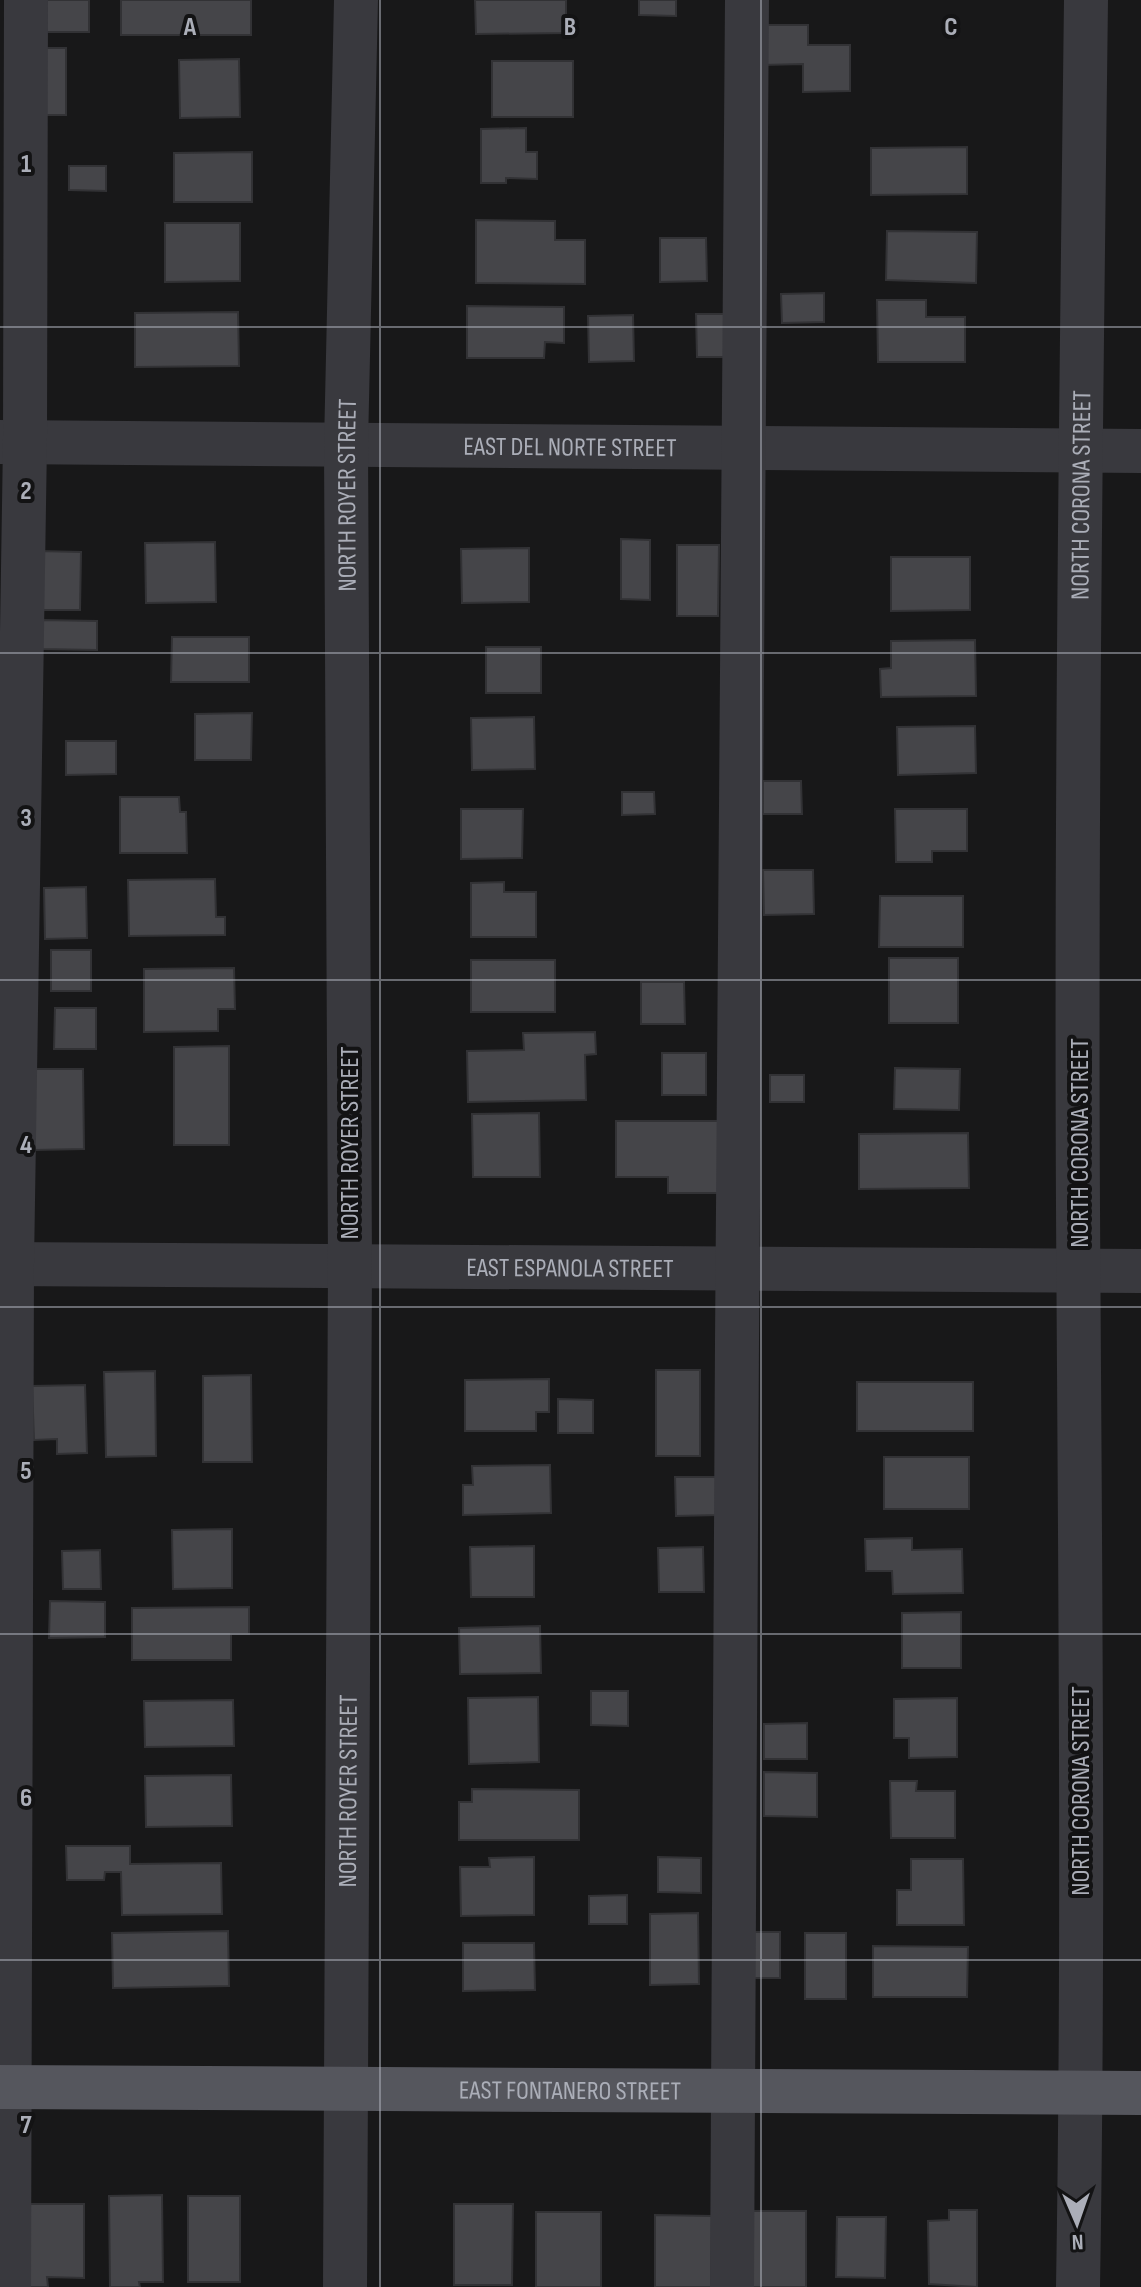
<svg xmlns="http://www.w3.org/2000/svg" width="1141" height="2287" font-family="'Sofia Sans Condensed',sans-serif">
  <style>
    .building { fill: #454549; stroke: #323235; stroke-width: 2 }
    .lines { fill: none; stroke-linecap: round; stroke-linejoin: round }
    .minor { stroke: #39393e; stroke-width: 44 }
    .major { stroke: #55565d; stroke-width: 44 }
    .grid { fill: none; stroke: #abaeb8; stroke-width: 2; stroke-opacity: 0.55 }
    .labels { text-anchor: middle; stroke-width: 8; stroke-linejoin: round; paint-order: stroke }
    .street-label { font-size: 26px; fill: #abaeb8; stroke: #131314 }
    .grid-label { font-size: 26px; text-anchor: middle; font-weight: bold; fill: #abaeb8; stroke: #131314; stroke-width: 8; stroke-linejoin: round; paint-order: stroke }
  </style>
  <rect width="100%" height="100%" fill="#181819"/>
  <path class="building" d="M47,0h42v32h-43z
    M121,0h130v35h-130z
    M475,0h91v33l-90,1z
    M639,0h37v16l-37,-1z
    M760,25h48v20h42v46l-47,1v-28l-42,1z
    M34,48h32v67h-32z
    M239,59l1,58 -60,1 -1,-58z
    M492,61h81v56h-81z
    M526,128v24h11v27l-31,-1v5h-25v-54z
    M967,147v47l-96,1v-47z
    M252,152v50h-78v-49z
    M69,166h37v25l-37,-1z
    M476,220l79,1v19h30v44l-109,-1z
    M165,223h75v58l-75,1z
    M887,231l90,1 -1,51 -90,-3z
    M660,238h46l1,43 -47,1z
    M824,293v29l-42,1 -1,-29z
    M877,300h49v17h39v45h-87z
    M467,306l97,1v36l-19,-1 -1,16h-77z
    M238,312l1,54 -104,1v-54z
    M696,314h30v43h-29z
    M633,315l1,46 -45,1 -1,-46z
    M621,539l29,1v60l-29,-1z
    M215,542l1,60 -70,1 -1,-60z
    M677,545h42l-1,71h-41z
    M529,548v54l-67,1 -1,-54z
    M38,551l43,1 -1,58h-42z
    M891,557h79v53l-79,1z
    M41,620l56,1v29l-57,-1z
    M172,637h77v45h-78z
    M975,640l1,56 -95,1 -1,-28 11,-1v-27z
    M486,647h55v46h-55z
    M252,713l-1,47h-56v-46z
    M534,717l1,52 -63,1 -1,-52z
    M975,726l1,47 -78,2 -1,-48z
    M66,741h50v33l-50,1z
    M763,781h38l1,33h-39z
    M622,792h32l1,22 -33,1z
    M120,797h59l1,15h6l1,41h-67z
    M461,809h62l-1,49 -61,1z
    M895,809h72v42h-35v11h-36z
    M763,870h50l1,44 -50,1z
    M215,879l1,38h9v18l-96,1 -1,-56z
    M504,882v10h32v45h-65v-54z
    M86,887l1,51 -42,1 -1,-51z
    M880,896h83v51h-84z
    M51,950h40v41h-40z
    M889,958h69v65h-69z
    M471,960h84v52h-84z
    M234,968l1,41h-17v22l-74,1v-63z
    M641,982h43l1,42h-44z
    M55,1008h41v41h-42z
    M595,1032l1,22 -11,1 1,45 -118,2 -1,-51 57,-1 -1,-17z
    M229,1046v99h-55v-98z
    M662,1053h44v42h-44z
    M895,1068l65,1 -1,41 -65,-1z
    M33,1069h50l1,80 -51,1z
    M770,1075h34v27h-34z
    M539,1113l1,64h-67l-1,-63z
    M616,1121h105v72h-53v-16h-52z
    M968,1133l1,55 -110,1v-55z
    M656,1370h44v86h-44z
    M155,1371l1,85 -50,1 -2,-85z
    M251,1375l1,87h-49v-86z
    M549,1379v33h-13v19h-71v-51z
    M857,1382h116v49h-116z
    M85,1385l2,68 -30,1v-15l-23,1 -2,-54z
    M558,1399l35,1v33h-35z
    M884,1457h85v52h-85z
    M550,1465l1,48 -88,2v-30h10l-1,-19z
    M675,1477h43v38l-42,1z
    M232,1529v59l-59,1 -1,-59z
    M912,1538v12l50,-1 1,44 -70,1 -1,-23h-26l-1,-32z
    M534,1546v51h-63l-1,-50z
    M703,1547l1,45h-45l-1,-44z
    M100,1550l1,39h-38l-1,-38z
    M50,1601l55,1v35l-56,1z
    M249,1607v27h-18v26h-99v-52z
    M961,1612v56h-59v-55z
    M540,1626l1,47 -81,1 -1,-46z
    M591,1691h37v35l-37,-1z
    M538,1697l1,65 -70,2 -1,-66z
    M957,1698v59l-48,1v-20h-15v-39z
    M233,1700l1,46 -89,1 -1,-46z
    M807,1723v36h-43v-35z
    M764,1772l53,1v44l-53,-1z
    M231,1775l1,51 -86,1 -1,-51z
    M890,1781h27l-1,10h39v47h-64z
    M472,1789l107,1v50h-120v-38h13z
    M66,1846h64v18l91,-1 1,51 -100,1 -1,-43h-16l-1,8h-37z
    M534,1857v58l-73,1 -1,-49h30l-1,-9z
    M658,1857l43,1v35l-43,-1z
    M911,1859h52l1,66h-67v-35h14z
    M627,1895v29h-38v-28z
    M698,1913l1,71 -49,1v-71z
    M228,1931l1,55 -116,2 -1,-55z
    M749,1932h31v46h-30z
    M805,1933h41v66h-41z
    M463,1943h71l1,47 -72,1z
    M873,1946l95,1 -1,50h-94z
    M162,2195l1,87h-24l1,5h-30l-1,-91z
    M188,2196h52v86h-52z
    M16,2204h68v74l-37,-1 1,10h-32z
    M454,2204h59l-1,81h-58z
    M949,2210h28v77l-48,-3 -1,-63 21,-1z
    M748,2211h58v76h-57z
    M536,2212h65v75h-65z
    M655,2215l57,1 -1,71h-56z
    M837,2217h49l-1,61 -49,-1z"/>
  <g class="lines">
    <g class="minor">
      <path id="s1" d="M0,442l1141,9"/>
      <path id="s2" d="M0,1264l1141,7"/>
      <path d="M9,2287l3,-1023 13,-822 1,-442"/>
      <path id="s3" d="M345,2287l5,-1021 -4,-821 10,-445"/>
      <path d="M732,2287l5,-945 10,-1342"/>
      <path id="s4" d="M1078,2287c6,-360 2,-720 0,-1080 -2,-403 3,-805 8,-1207"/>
    </g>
    <path class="major" id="s5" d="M0,2087l1141,6"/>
  </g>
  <path class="grid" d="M380,0v2287M761,0v2287M0,327h1141M0,653h1141M0,980h1141M0,1307h1141M0,1634h1141M0,1960h1141"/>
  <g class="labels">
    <g class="street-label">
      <text dy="9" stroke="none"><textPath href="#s1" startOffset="570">EAST DEL NORTE STREET</textPath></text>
      <text dy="9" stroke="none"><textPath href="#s3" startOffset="1792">NORTH ROYER STREET</textPath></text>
      <text dy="9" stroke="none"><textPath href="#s4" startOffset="1792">NORTH CORONA STREET</textPath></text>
      <text transform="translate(349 1143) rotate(-90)" y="9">NORTH ROYER STREET</text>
      <text transform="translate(1079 1143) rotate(-90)" y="9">NORTH CORONA STREET</text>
      <text dy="9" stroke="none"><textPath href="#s2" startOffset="570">EAST ESPANOLA STREET</textPath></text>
      <text dy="9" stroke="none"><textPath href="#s3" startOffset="496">NORTH ROYER STREET</textPath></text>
      <text transform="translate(1080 1791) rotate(-90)" y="9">NORTH CORONA STREET</text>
      <text dy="9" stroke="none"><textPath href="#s5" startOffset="570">EAST FONTANERO STREET</textPath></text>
    </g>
  </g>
  <g class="grid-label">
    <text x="190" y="35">A</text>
    <text x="570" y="35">B</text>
    <text x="951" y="35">C</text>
    <text x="26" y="172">1</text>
    <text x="26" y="499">2</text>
    <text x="26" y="826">3</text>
    <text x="26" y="1153">4</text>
    <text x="26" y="1479">5</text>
    <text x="26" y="1806">6</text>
    <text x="26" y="2133">7</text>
  </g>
  <g transform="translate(1077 2223) rotate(178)" stroke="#131314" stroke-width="6" paint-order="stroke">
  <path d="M0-6L14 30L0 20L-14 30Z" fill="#abaeb8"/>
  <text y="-12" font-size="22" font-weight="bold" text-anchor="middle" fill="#abaeb8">N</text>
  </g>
</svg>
